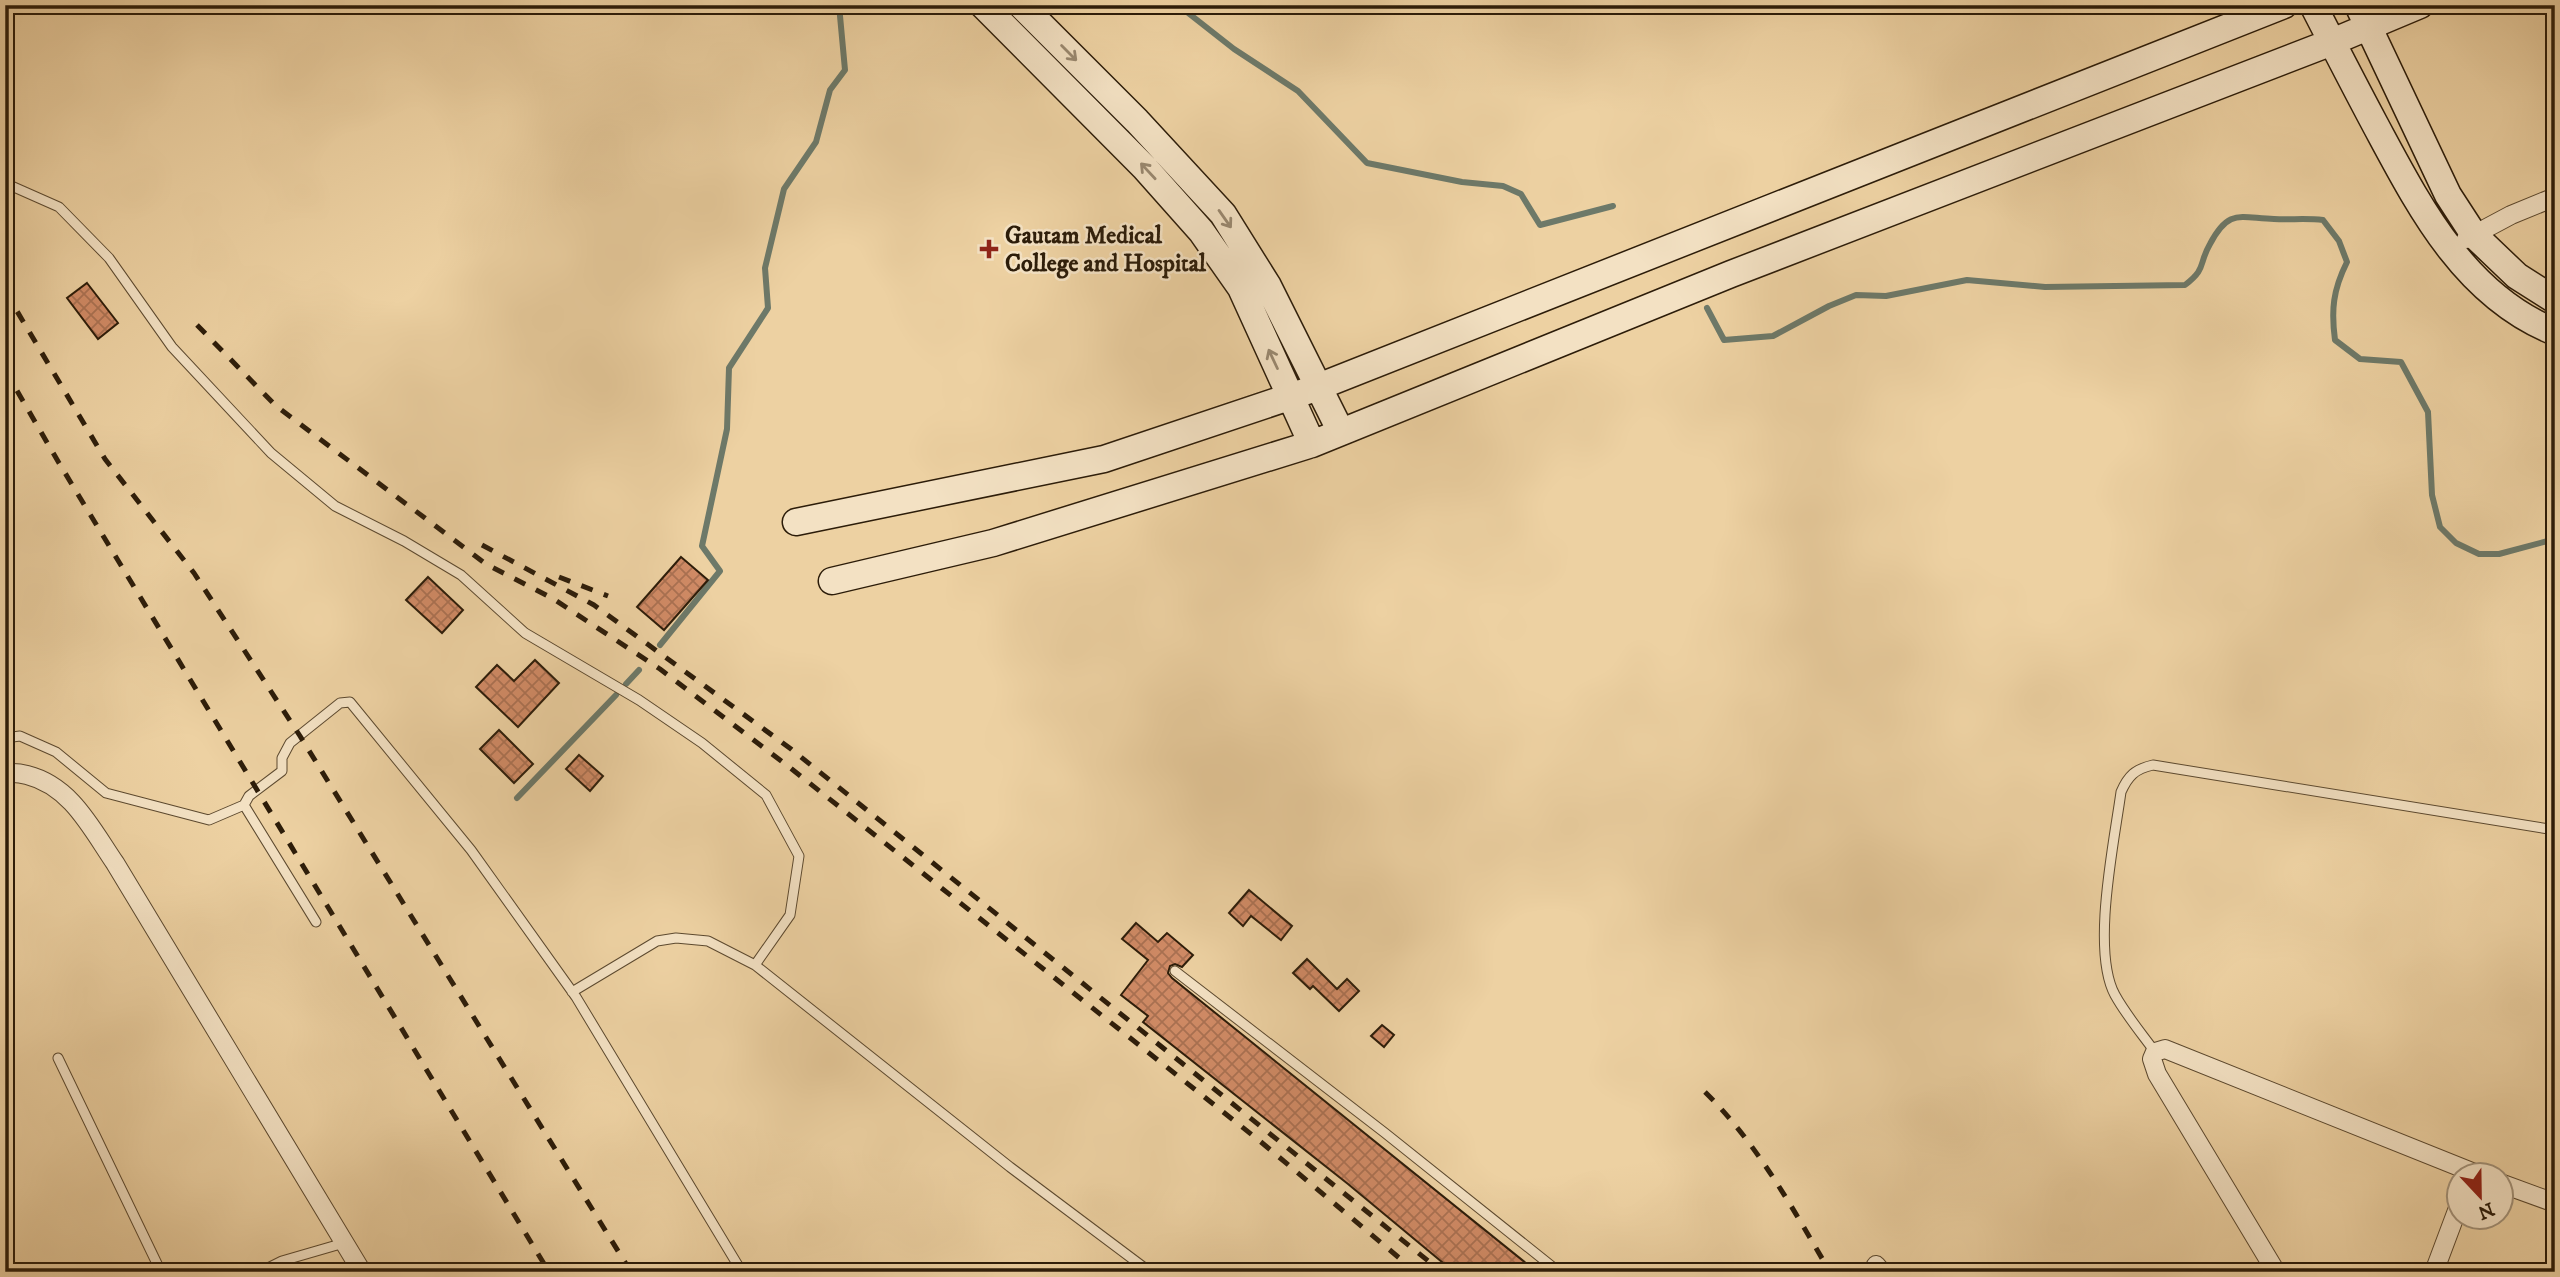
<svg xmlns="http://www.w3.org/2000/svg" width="2560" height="1277" font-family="'IM FELL DW Pica',serif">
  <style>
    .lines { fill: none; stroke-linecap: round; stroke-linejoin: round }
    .stream { stroke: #6d7969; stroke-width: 6 }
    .building { fill: url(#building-cross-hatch); stroke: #2c1c09; stroke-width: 2 }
    .lane-casing { stroke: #5c492f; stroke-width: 11 }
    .street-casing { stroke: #5c492f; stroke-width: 20 }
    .secondary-casing { stroke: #2c1c09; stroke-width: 29 }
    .lane { stroke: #f3e1c3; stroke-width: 9 }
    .street { stroke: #f3e1c3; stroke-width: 18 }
    .secondary { stroke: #f3e1c3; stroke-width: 26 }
    .rail { stroke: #2c1c09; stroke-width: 5; stroke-dasharray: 12 12; stroke-linecap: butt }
    .oneway { stroke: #99886f }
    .poi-dot { fill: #8f2418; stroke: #f3e1c3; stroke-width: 2.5 }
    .labels { text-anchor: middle; stroke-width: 5; stroke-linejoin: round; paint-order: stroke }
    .poi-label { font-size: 24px; font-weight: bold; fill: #2c1c09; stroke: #f3e1c3; text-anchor: start }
  </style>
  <defs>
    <pattern id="building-cross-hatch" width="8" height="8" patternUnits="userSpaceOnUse" patternTransform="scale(1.75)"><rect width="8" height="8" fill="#d18b66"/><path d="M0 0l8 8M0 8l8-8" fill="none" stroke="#aa7152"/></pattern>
  </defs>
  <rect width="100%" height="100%" fill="#edd1a2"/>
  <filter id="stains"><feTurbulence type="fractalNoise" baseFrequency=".00286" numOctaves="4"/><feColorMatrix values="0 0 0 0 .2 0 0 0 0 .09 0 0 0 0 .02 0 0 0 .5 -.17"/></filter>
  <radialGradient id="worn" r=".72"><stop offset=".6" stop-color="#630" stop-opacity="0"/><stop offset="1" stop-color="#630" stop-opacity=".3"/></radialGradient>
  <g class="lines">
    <path class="stream" d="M1178,5l56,44 64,42 69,72 95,19 41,4 18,8 19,31 73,-19
      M1707,308l17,32 49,-4 56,-30 27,-11 30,1 81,-16 78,7 140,-2c22,-17 13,-20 25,-41 19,-36 30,-26 64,-25 16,1 32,-1 49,1l16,21 8,21c-14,28 -16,48 -12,78l25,19 41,3 27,50 4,83 8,32 16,16 23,11h20l56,-15
      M660,645l60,-74 -18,-25 25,-117 2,-61 39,-60 -3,-40 19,-79 32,-47 14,-52 15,-20 -6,-65
      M626,684l13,-14
      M517,798l99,-103"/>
  </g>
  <path class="building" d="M87,283l31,40 -20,16 -31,-41z
    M681,557l27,23 -44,50 -27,-23z
    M428,577l35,33 -21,23 -36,-33z
    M535,660l24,23 -41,44 -42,-40 21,-22 17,16z
    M499,730l34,34 -19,19 -34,-34z
    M579,755l24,21 -13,15 -24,-22z
    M1249,890l43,36 -11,14 -30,-24 -8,10 -14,-13z
    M1136,923l22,19 9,-9 26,22 -11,12 -7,-3 -5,2 -2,7 4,5 365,294h-83l-106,-88 -205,-162 5,-6 -27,-21 27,-35 -26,-21z
    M1307,959l30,30 10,-10 12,12 -20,20 -26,-25 -3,3 -17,-16z
    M1382,1025l12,10 -10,12 -13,-11z"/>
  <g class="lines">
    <defs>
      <path id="lane" d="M5,180l2,4 52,23 50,51 63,89 99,106 64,53 69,35 57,34 64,58 114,67 63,43 64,52 33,61 -9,59 -35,50
        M5,738l15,-2 36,16 50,41 103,27 35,-15 5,-9 33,-25v-13l8,-15 50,-40 10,-1 121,148 105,147 166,275
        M244,805l72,117
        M1175,971l210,162 174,139
        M572,992l85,-51 19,-3 32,3 47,24 255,202 140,105
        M2155,1052c-13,-18 -29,-37 -40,-57 -24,-44 -1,-152 6,-203 7,-16 14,-23 32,-27l402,65
        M58,1058l103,214
        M260,1272l22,-11 62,-18"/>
      <path id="street" d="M2466,239l45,-24 44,-18
        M5,774c8,-2 14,-1 22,1 44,11 64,53 88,88l247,409
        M2500,1183l55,20
        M1876,1265l6,7
        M2276,1272l-119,-198 -5,-15 3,-7 10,-3 317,127
        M2434,1272l24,-64"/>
      <path id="secondary" d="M983,5l162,163 56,63 40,57 71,156
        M1021,5l116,116 86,93 45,72 73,146
        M2313,5c21,41 42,82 64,123 43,80 88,168 178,204
        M2358,5l90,190 26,40 43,41 38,24
        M796,522l308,-63 209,-70 971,-384
        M832,581l161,-38 319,-99 419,-170 601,-232 88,-37"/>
    </defs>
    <use href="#lane" class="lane-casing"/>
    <use href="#street" class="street-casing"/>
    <use href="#secondary" class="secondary-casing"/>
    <use href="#lane" class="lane"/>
    <use href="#street" class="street"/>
    <use href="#secondary" class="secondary"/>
    <path class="rail" d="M5,291l100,168 89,114 106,163 331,536
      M197,325l79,81 210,158 66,34 108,71 128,97 473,376 155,130
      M5,370l54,93 490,809
      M482,545l112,60 197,144 651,523
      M559,577l49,19
      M1705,1092c52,51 88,117 125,180"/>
  </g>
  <defs><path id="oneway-shaft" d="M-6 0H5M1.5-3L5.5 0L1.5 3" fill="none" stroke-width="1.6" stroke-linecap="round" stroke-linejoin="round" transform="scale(1.75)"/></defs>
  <g class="oneway">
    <use href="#oneway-shaft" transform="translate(1069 53) rotate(45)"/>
    <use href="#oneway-shaft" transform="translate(1148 171) rotate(-133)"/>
    <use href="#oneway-shaft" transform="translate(1225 219) rotate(55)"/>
    <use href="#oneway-shaft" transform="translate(1273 359) rotate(-115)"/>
  </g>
  <path class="poi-dot" d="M985.5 238.5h7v7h7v7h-7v7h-7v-7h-7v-7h7z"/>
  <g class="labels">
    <g class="poi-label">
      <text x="1005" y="243">Gautam Medical<tspan x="1005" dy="28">College and Hospital</tspan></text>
    </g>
  </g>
  <rect width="2560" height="1277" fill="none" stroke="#edd1a2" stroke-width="28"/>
  <rect x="7" y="7" width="2546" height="1263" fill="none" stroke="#2c1c09" stroke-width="3.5"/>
  <rect x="14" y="14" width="2532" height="1249" fill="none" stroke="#2c1c09" stroke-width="2"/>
  <g transform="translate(2480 1196) rotate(158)"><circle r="33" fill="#f3e1c3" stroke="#a39279" stroke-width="2"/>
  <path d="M0-5L12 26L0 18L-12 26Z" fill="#8f2418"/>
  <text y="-10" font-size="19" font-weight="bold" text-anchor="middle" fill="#2c1c09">N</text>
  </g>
  <rect width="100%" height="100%" filter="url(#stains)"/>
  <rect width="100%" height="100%" fill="url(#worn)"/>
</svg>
